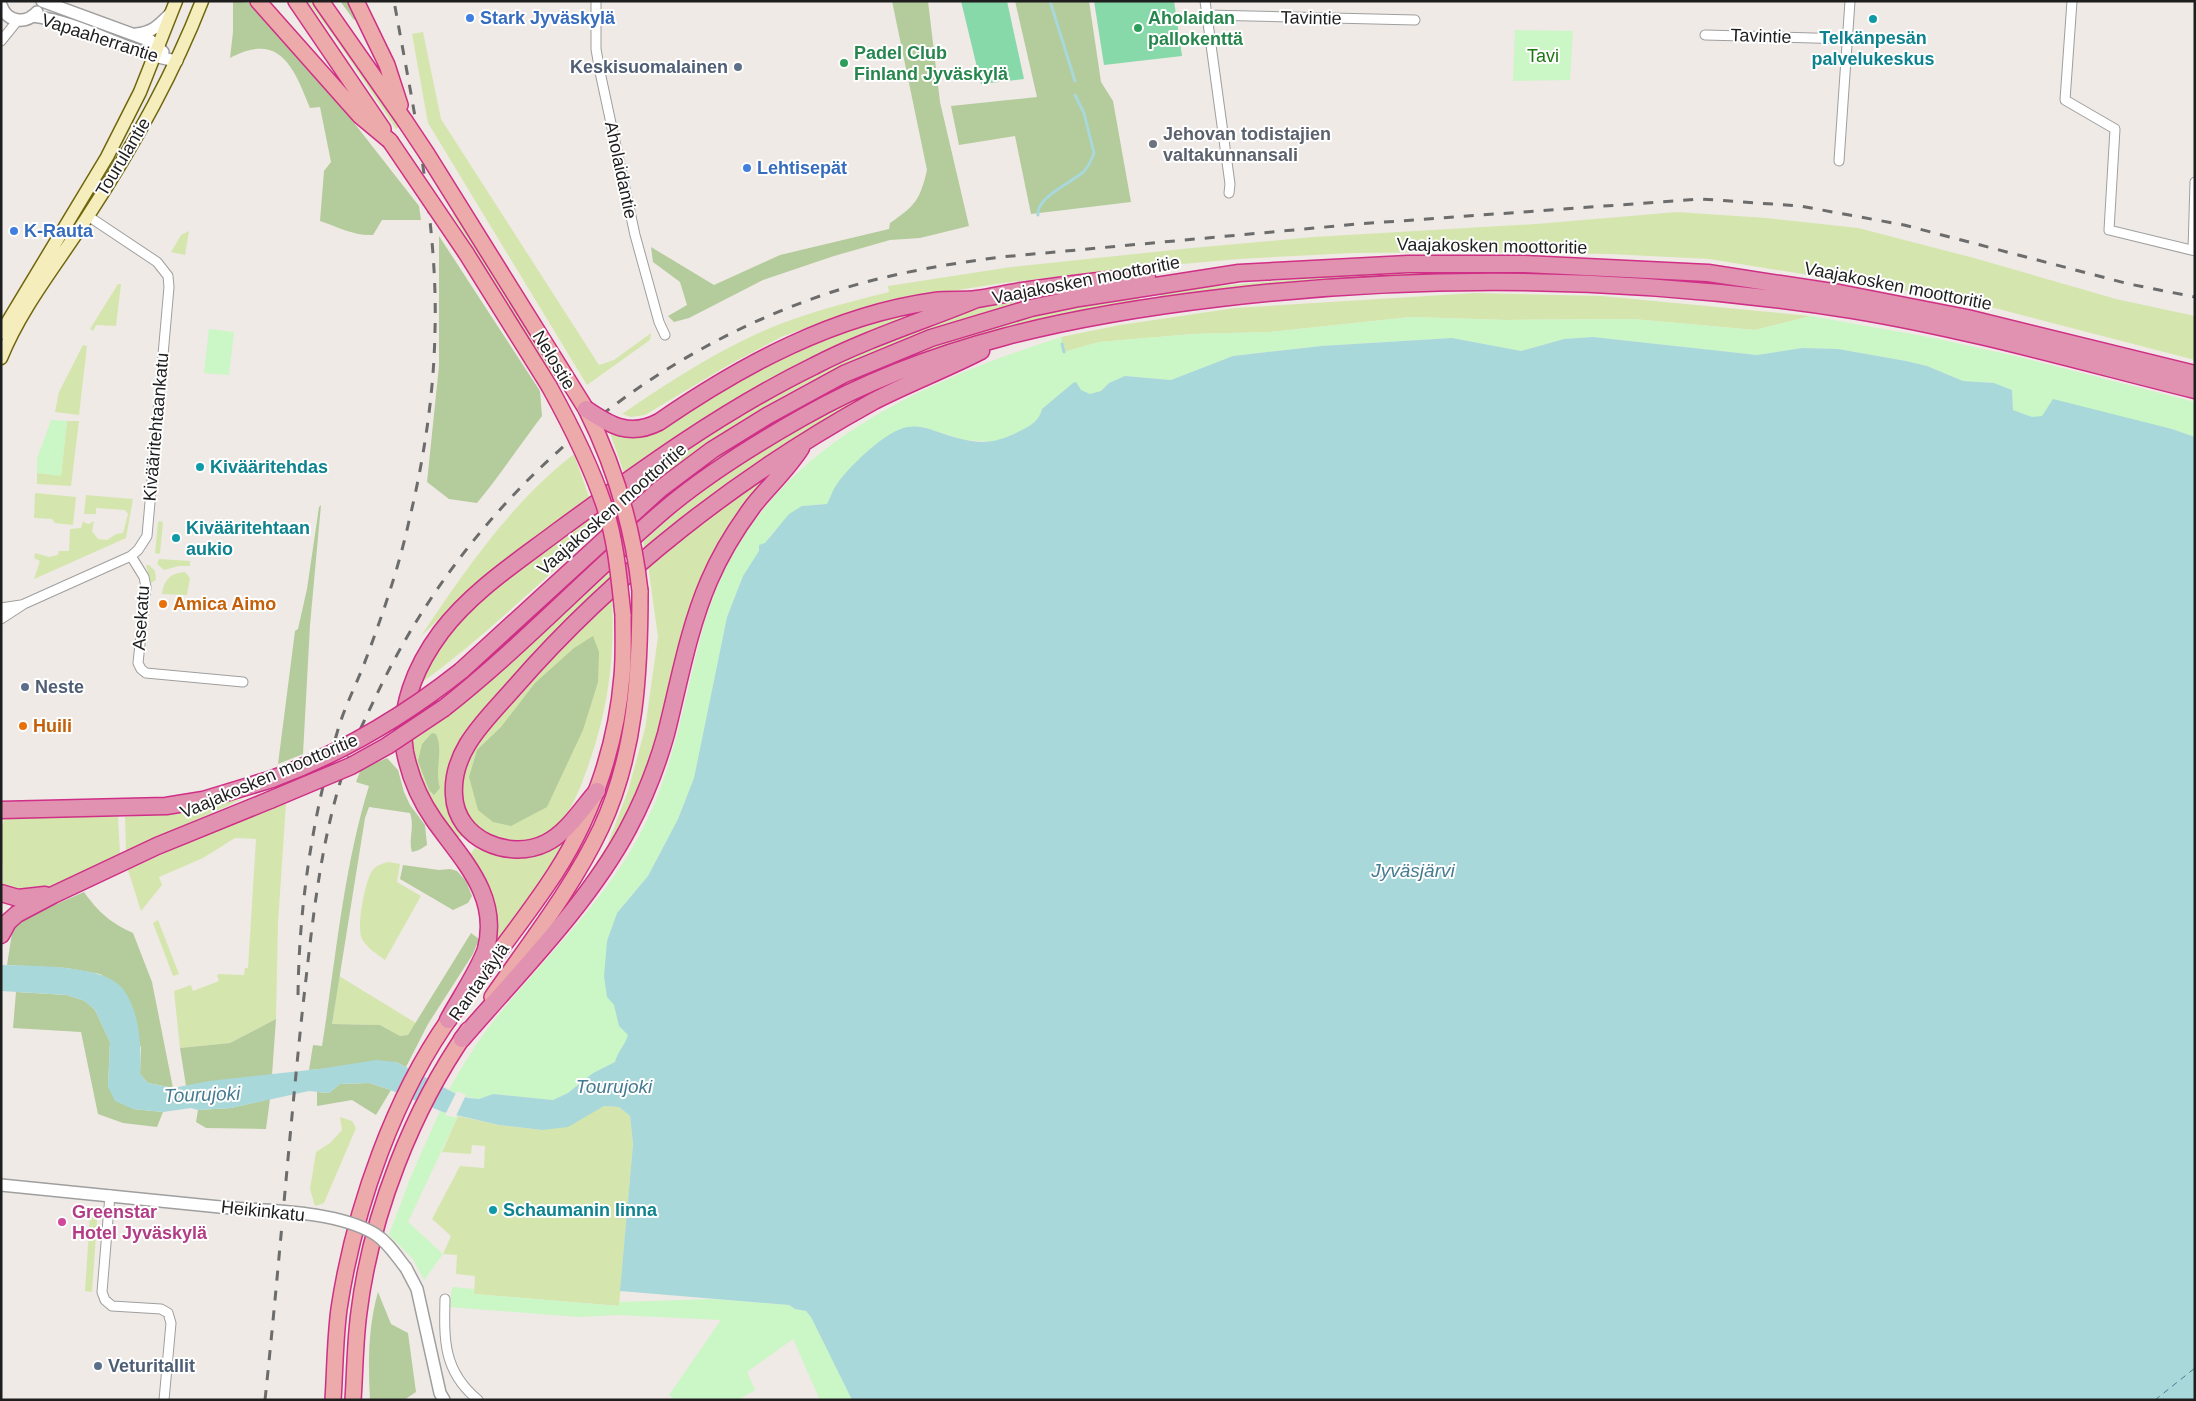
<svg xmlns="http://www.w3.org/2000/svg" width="2196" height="1401" font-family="Arial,sans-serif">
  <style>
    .grass { fill: #d4e6ae }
    .forest { fill: #b4cb9c }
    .park { fill: #cbf6c5 }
    .pitch { fill: #88d9a9 }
    .water { fill: #a8d8da }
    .pier { fill: #efeae5 }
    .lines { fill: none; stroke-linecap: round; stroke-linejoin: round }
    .stream { stroke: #a8d8da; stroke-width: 3 }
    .ferry { stroke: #477b91; stroke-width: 1; stroke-dasharray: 6 5; stroke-linecap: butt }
    .minor-casing { stroke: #9f9f9f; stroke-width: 11 }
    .tertiary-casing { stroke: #9f9f9f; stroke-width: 14 }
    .secondary-casing { stroke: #6f660c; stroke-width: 15 }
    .trunk-casing { stroke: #cf2f86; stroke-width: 18 }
    .motorway-casing { stroke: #cf2f86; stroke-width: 19 }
    .minor { stroke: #fff; stroke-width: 9 }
    .tertiary { stroke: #fff; stroke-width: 11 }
    .secondary { stroke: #f5edbc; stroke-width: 12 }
    .trunk { stroke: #ecaaaa; stroke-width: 15 }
    .motorway { stroke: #e192b0; stroke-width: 16 }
    .rail { stroke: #6c6c6c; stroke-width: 3; stroke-dasharray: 10 10; stroke-linecap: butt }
    .tertiary-bridge-casing { stroke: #9f9f9f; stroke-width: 14; stroke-linecap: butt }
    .trunk-bridge-casing { stroke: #cf2f86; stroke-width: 18; stroke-linecap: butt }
    .motorway-bridge-casing { stroke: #cf2f86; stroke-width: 19; stroke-linecap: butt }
    .tertiary-bridge { stroke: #fff; stroke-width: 11 }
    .trunk-bridge { stroke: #ecaaaa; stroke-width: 15 }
    .motorway-bridge { stroke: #e192b0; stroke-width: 16 }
    .shop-dot { fill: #3f7fe0; stroke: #fff; stroke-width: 2 }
    .culture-dot { fill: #0f9aa8; stroke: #fff; stroke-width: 2 }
    .leisure-dot { fill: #2e9e5b; stroke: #fff; stroke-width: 2 }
    .service-dot { fill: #5c6f8a; stroke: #fff; stroke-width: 2 }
    .worship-dot { fill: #6b7280; stroke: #fff; stroke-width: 2 }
    .food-dot { fill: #e8710a; stroke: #fff; stroke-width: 2 }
    .hotel-dot { fill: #d1479c; stroke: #fff; stroke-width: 2 }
    .labels { text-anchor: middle; stroke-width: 4; stroke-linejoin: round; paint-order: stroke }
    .shop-label { font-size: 18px; font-weight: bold; fill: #366cbe; stroke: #fff; text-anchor: start }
    .leisure-label { font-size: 18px; font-weight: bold; fill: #27864d; stroke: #fff; text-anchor: start }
    .street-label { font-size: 18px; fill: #1e1e1e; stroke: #fff }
    .culture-label { font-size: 18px; font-weight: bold; fill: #0d838f; stroke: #fff; text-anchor: start }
    .park-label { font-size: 18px; fill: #1e7613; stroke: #fff }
    .service-label { font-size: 18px; font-weight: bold; fill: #4e5e75; stroke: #fff; text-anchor: start }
    .worship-label { font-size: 18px; font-weight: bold; fill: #5b616d; stroke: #fff; text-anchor: start }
    .food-label { font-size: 18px; font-weight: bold; fill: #c56008; stroke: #fff; text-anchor: start }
    .hotel-label { font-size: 18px; font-weight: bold; fill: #b23c85; stroke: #fff; text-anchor: start }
    .water-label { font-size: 19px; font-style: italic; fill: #477b91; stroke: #fff }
  </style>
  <rect width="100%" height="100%" fill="#efeae5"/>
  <path class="grass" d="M307,1h5l26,34 61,91 -3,3 -61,-91z
    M423,32l18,87 158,246 15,-5 37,-27 -1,7 -63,45 -159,-262 -16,-89z
    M1677,212l89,6 92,10 116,30 142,41 79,17v44l-231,-60 -255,-41 -100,-5 -139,-2 -118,1 -113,6 -123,11 -113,13 -97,15 -64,17 -61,22 -54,29 -82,49 -14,2 -9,-3c41,-28 82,-55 126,-76 45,-22 93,-34 141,-46l-1,-6 123,-19 181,-19 121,-11 223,-13z
    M456,213l101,160 -4,3 -101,-162z
    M189,231l-4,24 -14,-3 10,-17z
    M1474,271l104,2v4l-236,2 -105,8 -77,10v-4c106,-13 207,-20 314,-22z
    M118,284h3l-5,42 -20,-1 -3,6 -3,-2z
    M1078,291c-155,28 -300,94 -423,191 -80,64 -150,140 -234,201l13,-31 51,-60 217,-157 117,-67 135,-53 49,-14z
    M1475,293l127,3 209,20 -56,14 -122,-11 -127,1 -95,-3 -142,15 -76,2 -94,8 -35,10 -3,-15 59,-12 115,-17z
    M1139,296v4c-111,19 -205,43 -307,93l-191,127 -2,-3c90,-75 192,-137 304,-175 64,-22 130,-35 196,-46z
    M932,306l-6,7 -301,163 -16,-46 13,4 214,-101z
    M83,345l4,1 -8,69 -24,-3 4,-20z
    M896,381l1,3 -251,169 -3,-11c73,-69 161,-121 253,-161z
    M67,421h12l-8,65 -34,-2v-11l24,2z
    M574,454l15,43 -109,84 -59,55c44,-66 90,-133 153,-182z
    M782,464l-46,58 -85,242 -35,77 -37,48 28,-43 21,-55 17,-62 13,-92 -10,-72 21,-19z
    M35,493l41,4 -3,28 -18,-2 -3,-4 -18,-1z
    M86,495l47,4 -7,39 -92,41 6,-18 -6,-3 1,-5 14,4 9,-2 1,-4h10l1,-22 11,-1 2,-7 2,2 4,1 5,-3 -2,10 6,8 9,1 9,-6 7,-1 5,-19 -3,-4 -29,-2v6h-12z
    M161,521l2,2 -3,30 -2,1 -3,-1 3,-31z
    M159,559l31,2v5h-11l-15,4 -7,-6z
    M146,565h3l6,6 1,9 -5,3z
    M611,571l1,12 -158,172 9,80 -8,5 -18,-24 -24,-51 -2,-25c73,-49 135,-109 200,-169z
    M185,572l5,6 -3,17 -25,-1c2,-14 8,-21 23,-22z
    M612,598c3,60 -4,113 -25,171 -8,22 -16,45 -35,61 -11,10 -23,13 -38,12 -36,-3 -59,-31 -54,-67 4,-27 40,-59 57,-79 31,-34 61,-67 95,-98z
    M243,799l-117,52 -1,-34 57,-6z
    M286,803l-8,120 -2,96 -46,24 -50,5 -6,-57 17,-6 2,6 26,-10 -2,-6 2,-1 25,1 1,-7h3l8,-129 -21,-1 -32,20 -44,19 3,8 -21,26 -13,-41 102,-47z
    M77,816l41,1 2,36 -4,4c-26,11 -63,35 -91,35 -6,0 -13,-3 -19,-4l-3,-5 -2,-55 3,-8 7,-2z
    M566,840l-12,21 -59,82c9,-36 -8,-57 -27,-86l7,-9c40,12 54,15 91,-8z
    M389,862l11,2 -3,18 24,14 -36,64c-8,-6 -18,-12 -23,-21 -6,-11 3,-58 10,-68 4,-6 11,-8 17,-9z
    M158,920l21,54 -6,2 -20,-53z
    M339,976l77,47 -8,12 -8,1 -20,-11 -48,-1z
    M604,1106l15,1 11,9 3,28 -14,162 -145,-12 1,-18 -19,-2 1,-19 -14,-1 8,-18 -19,-17 28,-53 24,2 1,-22 -13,-1 -1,9 -29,-2 16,-36 41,9 43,5z
    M340,1117l12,4 4,7 -32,75 -9,3 -5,-17 6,-37 14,-9 12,-13z
    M77,1206l21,1 -6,85 -7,-1 5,-76 -13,-1z"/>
  <path class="forest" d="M233,1l16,2 77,84 93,119 2,14h-39l-9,15c-19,1 -35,-8 -53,-14l4,-50 7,-9 -11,-55 -10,1c-16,-40 -30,-77 -80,-50l3,-26z
    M340,1h9l7,16 -2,3z
    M892,1h36l12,101 29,124 -49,12 -30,2 -56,16 -71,24 -74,38 -15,4 -6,-6 19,-11 -7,-23 -27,-20 -2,-15 63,38 66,-30 109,-26 1,-6c25,-17 30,-23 37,-53z
    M1015,1h74l12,81 12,19 18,101 -100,12 -16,-78 -56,9 -8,-39 86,-9z
    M439,236l101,155 2,25c-22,29 -42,59 -65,87l-28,-4 -22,-17 12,-116z
    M321,505l-11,120 -7,129 -25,10 17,-133 3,-2 9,-40 12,-82z
    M593,636l6,16 -1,30 -15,48 -36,77 -36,19 -18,-4 -15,-12 -9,-33 8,-27 24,-23 34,-44 39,-35z
    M432,733l4,1c8,17 -2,36 4,54l-6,7 -5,-5 -11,-29 4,-17z
    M387,758l11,12 6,22 6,13 15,20 2,20 -8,5 -7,2c-4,-13 3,-25 -2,-39l-41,-6 -4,11 -33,206 48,1 20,11 8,-1 63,-102 8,6 -6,15 -45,70 -22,43 -10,-5 -87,8 4,-25 9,1c14,-87 21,-176 47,-260l-13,-4 5,-13z
    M403,865l36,5 11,-1 7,2 9,10 6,15 -4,7 -15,7 -53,-31z
    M84,892c14,20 27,31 49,41l19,49 21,106 -25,-5 -8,-9 1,-26 -19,-60 -22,-14 -33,-6 -60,-3 5,-32 8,-13z
    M16,992l51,3 18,6 10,9 15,32 -2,45 25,22 30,3 -6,15 -34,-4 -25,-9 -17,-82 -68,-4z
    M276,1019l-4,56 -86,11 -6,-38 50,-5z
    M369,1083l22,7 -15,25 -24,-15 -35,6v-14l12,1 11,-9z
    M270,1099l-4,30 -60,-1 -10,-6 2,-12 33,-2z
    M378,1292l13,32 17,9 8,59 -12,8h-34c-2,-37 -2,-73 8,-108z"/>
  <path class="park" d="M1515,30l58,1 -3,49 -57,1z
    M1811,316l123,22 85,19 176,45v35l-23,-8 -56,-13 -84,1 -19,-7 -1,-20 -18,-7 -31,-2 -36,-15 -21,-5 -68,-12 -36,-1 -45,7 -164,-18 -29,2 -43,12 -69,-13 -131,8 -88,10 -62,24 -46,-4 -16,7 -8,8 -11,3 -9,-4 -40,25 -12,12 -33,15 -32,-2 -41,-13 -46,16 -41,42 -9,19 -25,2 -29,26 -30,44 -16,41 -33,161 -16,41 -30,57 -31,37 -10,28v12l43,82 -35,27 -22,11 -25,20 -15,7 -60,-6 -14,5 -21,-4 -9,-5c15,-27 31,-53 51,-77 45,-55 98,-106 134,-168 40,-68 50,-148 71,-224 48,-165 205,-235 356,-284l3,15 35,-10 94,-8 76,-2 142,-15 95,3 127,-1 122,11z
    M209,329l25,3 -5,43 -25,-2z
    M51,420l16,1 -6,55 -24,-3v-14z
    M440,1111l18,5 -50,106 35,32 -19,26 -11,-21 -24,-24 22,-59z
    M452,1287l22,2v5l145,12v-4l94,-3 76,6 6,4 11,2 5,6 41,83h-32l-27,-61 -46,33 8,18 -17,10h-62l-7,-5 52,-75 -103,-5 -39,2 -129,-10z"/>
  <path class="pitch" d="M961,1h46l17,78 -43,5z
    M1094,1h80l8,55 -78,9z"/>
  <path class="water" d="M1593,337l164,18 45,-7 36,1 68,12 21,5 36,15 31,2 18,7 1,20 19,7 10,-1 11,-17 119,30 23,8v963h-1343l-41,-83 -5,-6 -11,-2 -6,-4 -169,-14 13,-147 -3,-28 -11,-9 -15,-1 -36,21 -26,3 -43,-5 -56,-13 -55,-23 -19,-6 -29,1 -11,9 -20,-2 -78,17 -33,2 -7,-2 -28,4 -30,-3 -18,-8 -7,-14 2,-45 -15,-32 -10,-9 -18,-6 -66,-4v-26c30,1 103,-1 122,24 18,25 18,57 17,85l8,9 25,5 36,-7 110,-12 57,-9 20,2 10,5 52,28 11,3 10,1 14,-5 60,6 15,-7 25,-20 22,-11c3,-11 10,-17 13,-27l-9,-9 -5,-21 -7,-8 -3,-21 3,-35 10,-28 31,-37 30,-57 16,-41 33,-161 16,-41 16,-25v-6l6,-2 24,-29 13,-8 25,-2c3,-6 5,-12 8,-17 11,-18 52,-58 73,-60 12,-2 22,2 33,6 34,11 49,14 81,-3 9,-4 18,-11 20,-21l31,-26 3,-1 5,8 9,4 11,-3 8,-8 16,-7 46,4 62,-24 88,-10 131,-8 69,13 43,-12z"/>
  <path class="pier" d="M457,1091l9,4 -11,23 -10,-3z"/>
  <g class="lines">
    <path class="stream" d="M1050,1l25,80
      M1038,215c-2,-17 32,-32 44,-42 6,-4 9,-13 12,-20l-10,-40 -9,-18
      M1062,344l2,8"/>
    <path class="ferry" d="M2155,1400l40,-32"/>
    <defs>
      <path id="minor" d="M596,1v48l4,23 35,163 24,87 6,13
        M1205,1l25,183 -1,9
        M2072,1l-7,99 50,29 -6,101 86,21
        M1207,15l208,5
        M1705,35l143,4
        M1,41l17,-21
        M1839,161l11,-160
        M2193,250l2,-68
        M131,556l13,21 2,10 -8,76 3,6 5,4 97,9
        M1,608l20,-3
        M1,619l23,-15 107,-48 7,-6 9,-14 22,-249 -1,-11 -11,-14 -69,-46
        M110,1195l-8,97 3,8 7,6 49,3 7,4 3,10 -7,77
        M445,1299c-1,41 -2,72 33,101"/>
      <path id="tertiary" d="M42,1l109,40 12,11
        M1,5c6,17 24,20 36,7
        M32,16c51,6 95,37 145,45
        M136,34c17,-2 22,-8 34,-20
        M1,1185l219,22
        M406,1268l11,21 23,104 4,7"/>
      <path id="secondary" d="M1,333l106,-176 33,-65 36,-91
        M1,358c20,-50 56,-94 85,-139 45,-69 86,-141 116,-218"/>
      <path id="trunk" d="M258,1l102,115 30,25
        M296,1l87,128
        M321,1l84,120
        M356,1l31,64 13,40
        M427,154l159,255
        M466,253l83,133
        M476,982c24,-32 49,-64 72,-98 42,-61 68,-134 74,-208 2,-20 1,-41 1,-61
        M492,997c38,-55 80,-108 109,-169 35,-75 39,-156 39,-237
        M333,1400c2,-30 2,-61 6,-91 15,-100 56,-217 116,-298
        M353,1400c2,-29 2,-59 6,-88 12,-97 53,-202 109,-282"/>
      <path id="motorway" d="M659,422c83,-57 175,-107 276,-121 14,-2 28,0 42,-2 15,-2 30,-6 45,-8 41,-6 83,-12 125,-14
        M461,671l199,-182 52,-39 55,-34 77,-42 87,-36 100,-30 48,-10 160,-25 169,-9h116l184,9 131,20 128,25 228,56
        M444,708c79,-62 148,-137 225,-202 41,-34 88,-63 134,-89 128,-73 273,-102 417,-119 210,-25 424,-21 633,12 115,19 229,52 342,80
        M597,791c-15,17 -30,42 -51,52 -36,18 -90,-3 -92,-48 -3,-45 33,-76 60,-107 101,-116 226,-213 360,-287 35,-18 72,-32 107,-50
        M1,810l165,-4 37,-6 69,-21
        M1,893l17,5 27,-3
        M1,935l7,-13 9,-8 36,-19 104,-49 113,-46
        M448,1020c10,-19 32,-52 38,-71 14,-54 -24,-89 -52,-129 -14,-20 -24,-43 -29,-68 -7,-43 10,-85 36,-120 31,-41 76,-70 117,-101 82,-60 164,-120 256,-165 52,-27 109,-45 163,-67
        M462,1039c56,-65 126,-135 166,-210 16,-30 29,-63 38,-95 13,-51 22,-104 43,-153 11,-26 27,-52 44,-75 16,-20 34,-36 48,-58"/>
    </defs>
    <use href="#minor" class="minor-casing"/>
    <use href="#tertiary" class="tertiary-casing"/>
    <use href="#secondary" class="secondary-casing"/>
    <use href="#trunk" class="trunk-casing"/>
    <use href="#motorway" class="motorway-casing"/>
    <use href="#minor" class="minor"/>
    <use href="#tertiary" class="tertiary"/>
    <use href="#secondary" class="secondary"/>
    <use href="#trunk" class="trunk"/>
    <use href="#motorway" class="motorway"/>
    <path class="rail" d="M298,995c1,-88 14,-177 39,-262 6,-22 17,-44 26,-66 18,-48 35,-96 46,-146 15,-62 25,-127 26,-191 3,-108 -22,-223 -41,-329
      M265,1400c14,-132 24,-263 38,-395 9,-77 16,-157 40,-232 9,-27 21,-52 33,-77 88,-187 251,-334 447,-401 58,-20 118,-30 178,-38l357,-33 343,-25 99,7 104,19 225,59 66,13"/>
    <defs>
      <path id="tertiary-bridge" d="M220,1207c46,4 115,3 155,27 13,8 22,23 31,34"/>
      <path id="trunk-bridge" d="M405,121l22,33
        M390,141l76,112
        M549,386c21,38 41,77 55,119 12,35 15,73 19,110
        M586,409c29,58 47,118 54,182"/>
      <path id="motorway-bridge" d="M586,409c25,17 44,28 73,13
        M272,779c70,-26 131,-62 189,-108
        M270,800l81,-34 36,-20 57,-38"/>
    </defs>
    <use href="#tertiary-bridge" class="tertiary-bridge-casing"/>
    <use href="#trunk-bridge" class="trunk-bridge-casing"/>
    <use href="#motorway-bridge" class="motorway-bridge-casing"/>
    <use href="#tertiary-bridge" class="tertiary-bridge"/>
    <use href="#trunk-bridge" class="trunk-bridge"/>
    <use href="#motorway-bridge" class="motorway-bridge"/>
  </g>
  <g class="shop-dot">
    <circle cx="470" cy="18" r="5"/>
    <circle cx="747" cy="168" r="5"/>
    <circle cx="14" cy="231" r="5"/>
  </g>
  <g class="culture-dot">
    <circle cx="1873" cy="19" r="5"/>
    <circle cx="200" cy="467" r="5"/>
    <circle cx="176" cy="538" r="5"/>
    <circle cx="493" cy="1210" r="5"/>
  </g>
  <g class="leisure-dot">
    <circle cx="1138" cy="28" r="5"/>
    <circle cx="844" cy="63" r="5"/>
  </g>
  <g class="service-dot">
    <circle cx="738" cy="67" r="5"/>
    <circle cx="25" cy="687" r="5"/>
    <circle cx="98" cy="1366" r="5"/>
  </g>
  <circle class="worship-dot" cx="1153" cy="144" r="5"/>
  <g class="food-dot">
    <circle cx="163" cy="604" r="5"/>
    <circle cx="23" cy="726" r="5"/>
  </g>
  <circle class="hotel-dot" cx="62" cy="1222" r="5"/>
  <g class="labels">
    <g class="shop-label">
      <text x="480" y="24">Stark Jyväskylä</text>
      <text x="757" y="174">Lehtisepät</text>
      <text x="24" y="237">K-Rauta</text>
    </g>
    <g class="leisure-label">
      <text x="1148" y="24">Aholaidan<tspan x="1148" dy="21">pallokenttä</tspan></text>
      <text x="854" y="59">Padel Club<tspan x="854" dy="21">Finland Jyväskylä</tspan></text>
    </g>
    <g class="street-label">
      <text transform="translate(1311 18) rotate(1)" y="6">Tavintie</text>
      <text transform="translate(1761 36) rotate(2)" y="6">Tavintie</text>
      <text transform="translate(100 38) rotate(18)" y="6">Vapaaherrantie</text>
      <text transform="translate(123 157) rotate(-59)" y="6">Tourulantie</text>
      <text transform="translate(621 170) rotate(78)" y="6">Aholaidantie</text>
      <text transform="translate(1492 246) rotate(1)" y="6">Vaajakosken moottoritie</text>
      <text transform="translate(1086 280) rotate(-11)" y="6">Vaajakosken moottoritie</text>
      <text transform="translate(1898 286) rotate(11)" y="6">Vaajakosken moottoritie</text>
      <text transform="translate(554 360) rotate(59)" y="6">Nelostie</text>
      <text transform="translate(156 427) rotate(-85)" y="6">Kivääritehtaankatu</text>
      <text transform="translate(612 509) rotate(-41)" y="6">Vaajakosken moottoritie</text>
      <text transform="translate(141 618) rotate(-86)" y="6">Asekatu</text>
      <text transform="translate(269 776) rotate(-23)" y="6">Vaajakosken moottoritie</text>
      <text transform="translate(479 982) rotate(-55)" y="6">Rantaväylä</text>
      <text transform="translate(263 1211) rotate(6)" y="6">Heikinkatu</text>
    </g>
    <g class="culture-label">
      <text x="1873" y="44" text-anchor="middle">Telkänpesän<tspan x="1873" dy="21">palvelukeskus</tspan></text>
      <text x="210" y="473">Kivääritehdas</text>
      <text x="186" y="534">Kivääritehtaan<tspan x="186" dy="21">aukio</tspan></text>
      <text x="503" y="1216">Schaumanin linna</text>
    </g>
    <g class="park-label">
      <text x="1543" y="62">Tavi</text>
    </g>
    <g class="service-label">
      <text x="728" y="73" text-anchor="end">Keskisuomalainen</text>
      <text x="35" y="693">Neste</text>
      <text x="108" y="1372">Veturitallit</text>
    </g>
    <g class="worship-label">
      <text x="1163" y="140">Jehovan todistajien<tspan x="1163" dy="21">valtakunnansali</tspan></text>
    </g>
    <g class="food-label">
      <text x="173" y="610">Amica Aimo</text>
      <text x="33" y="732">Huili</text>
    </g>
    <g class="hotel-label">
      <text x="72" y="1218">Greenstar<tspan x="72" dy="21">Hotel Jyväskylä</tspan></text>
    </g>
    <g class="water-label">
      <text x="1413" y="877">Jyväsjärvi</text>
      <text x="614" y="1093">Tourujoki</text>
      <text transform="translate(202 1094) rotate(-2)" y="7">Tourujoki</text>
    </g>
  </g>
  <rect width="2196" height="1401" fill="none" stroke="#1e1e1e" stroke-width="5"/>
</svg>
